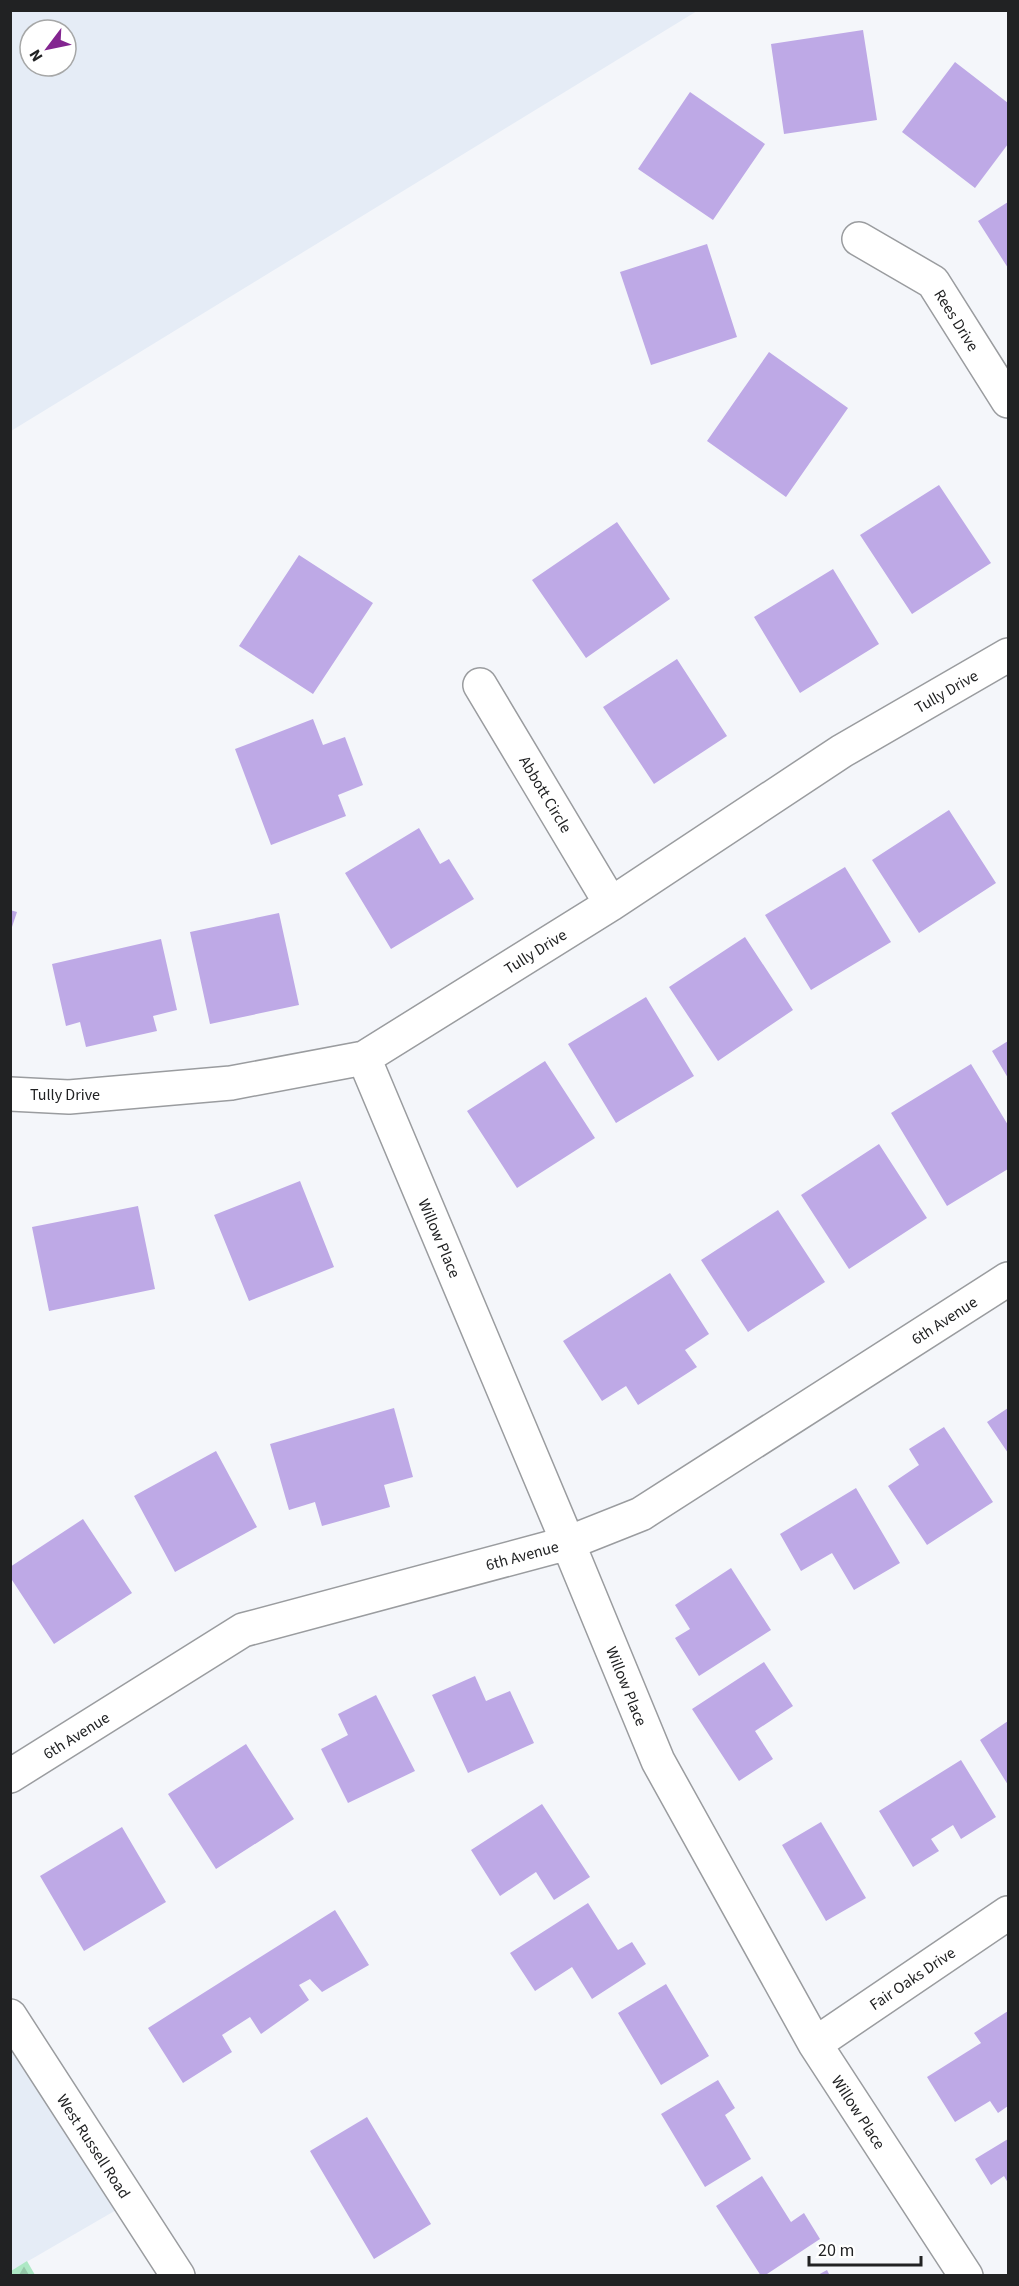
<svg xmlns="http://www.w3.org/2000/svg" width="1019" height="2286" font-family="'Source Sans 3',sans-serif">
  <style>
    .built { fill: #e5ecf6; fill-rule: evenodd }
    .forest { fill: url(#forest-firs) }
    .building { fill: #bea9e6 }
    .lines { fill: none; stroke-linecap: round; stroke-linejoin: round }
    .minor-casing { stroke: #9a9c9f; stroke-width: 36 }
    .minor { stroke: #fff; stroke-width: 33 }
    .labels { text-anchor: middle; stroke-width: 5; stroke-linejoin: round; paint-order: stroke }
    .street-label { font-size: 16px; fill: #212223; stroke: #fff }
  </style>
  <defs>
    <pattern id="forest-firs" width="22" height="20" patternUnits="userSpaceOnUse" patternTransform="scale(1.5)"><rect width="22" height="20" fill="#ade8c5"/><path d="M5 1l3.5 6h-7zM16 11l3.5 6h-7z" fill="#95c7a9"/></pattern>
  </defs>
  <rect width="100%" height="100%" fill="#f4f6fa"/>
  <path class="built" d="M11,10h686v1l-686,420zM30,30h36v36h-36z
    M10,2015l120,187 -119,69h-1z"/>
  <path class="forest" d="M27,2261l8,14h-24v-4z"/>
  <path class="building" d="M863,30l14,90 -93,14 -13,-90z
    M955,62l53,41v41l-33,44 -73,-56z
    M690,92l75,52 -52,76 -75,-51z
    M1008,202v66l-30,-47z
    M707,244l30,93 -86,28 -31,-93z
    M769,352l79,56 -62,89 -79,-56z
    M939,485l52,78 -79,51 -52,-79z
    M617,522l53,77 -84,59 -54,-78z
    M299,555l74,48 -60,91 -74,-48z
    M833,569l46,75 -79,49 -46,-76z
    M677,659l50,77 -73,48 -51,-77z
    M313,719l10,26 22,-8 18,48 -25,10 8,21 -75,29 -36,-96z
    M949,810l47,73 -77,50 -47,-73z
    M419,828l21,36 9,-5 25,40 -83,50 -46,-76z
    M845,867l46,75 -80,48 -46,-75z
    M10,910l7,2 -6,18h-1z
    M279,913l20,92 -89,19 -20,-92z
    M745,937l48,73 -75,51 -49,-74z
    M161,939l16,71 -24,6 4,15 -71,16 -6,-25 -14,4 -14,-62z
    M646,997l48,79 -78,47 -48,-79z
    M1008,1041v37l-16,-27z
    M545,1061l50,77 -78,50 -50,-77z
    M971,1064l37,61v44l-61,37 -56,-93z
    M879,1144l48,74 -78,51 -48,-74z
    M300,1181l34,86 -85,34 -35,-86z
    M138,1206l17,83 -106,22 -17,-84z
    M778,1210l47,72 -77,50 -47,-72z
    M670,1273l39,61 -24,16 12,17 -59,38 -12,-19 -24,15 -39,-60z
    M394,1408l19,69 -29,8 6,22 -68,19 -7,-24 -26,8 -19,-66z
    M1008,1408v45l-21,-31z
    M944,1427l49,75 -66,43 -39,-59 31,-21 -10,-16z
    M216,1451l41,76 -82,45 -41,-76z
    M856,1488l44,75 -46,27 -22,-37 -31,18 -21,-37z
    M83,1519l49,74 -78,51 -44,-67v-10z
    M731,1568l40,62 -72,46 -24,-38 15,-9 -15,-24z
    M764,1662l29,44 -38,25 18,28 -34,22 -47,-72z
    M475,1676l11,25 24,-10 24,52 -66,30 -36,-78z
    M376,1695l39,76 -67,32 -27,-54 27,-14 -10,-21z
    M1008,1721v64l-28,-45z
    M246,1744l48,75 -78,50 -48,-75z
    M961,1760l35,57 -35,22 -8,-14 -22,14 8,12 -26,16 -34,-56z
    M542,1804l48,73 -36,23 -18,-28 -36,24 -29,-46z
    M821,1822l45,76 -40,23 -44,-76z
    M122,1827l44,75 -82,49 -44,-75z
    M588,1903l30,47 14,-8 14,22 -54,35 -20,-32 -37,24 -25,-38z
    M335,1910l34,55 -47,27 -12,-13 -11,6 10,15 -48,34 -11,-17 -28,18 10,17 -49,31 -35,-55z
    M666,1984l43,72 -48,29 -43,-72z
    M1008,2011v95l-10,7 -8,-12 -35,21 -28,-45 54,-34 -7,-10z
    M718,2080l17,28 -10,7 26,44 -46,28 -44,-73z
    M367,2117l64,107 -57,35 -64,-108z
    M1008,2139v44l-4,-7 -13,9 -16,-26z
    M762,2176l29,46 13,-9 16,26 -56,37h-3l-45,-70z
    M827,2270l3,6h-14z"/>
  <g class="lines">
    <defs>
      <path id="minor" d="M859,239l74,43 75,119
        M480,685l131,219
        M364,1058l204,485 90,218 157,283 151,232
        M10,1094l59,3 162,-14 133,-25 247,-154 231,-153 166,-96
        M10,1776l233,-146 325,-87 73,-29 367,-235
        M10,2016l168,260
        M815,2044l193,-131"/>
    </defs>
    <use href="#minor" class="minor-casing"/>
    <use href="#minor" class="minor"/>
  </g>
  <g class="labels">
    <g class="street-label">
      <text transform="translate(957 320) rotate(58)" y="6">Rees Drive</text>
      <text transform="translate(946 691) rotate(-30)" y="6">Tully Drive</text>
      <text transform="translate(546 794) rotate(59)" y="6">Abbott Circle</text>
      <text transform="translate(535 951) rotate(-32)" y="6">Tully Drive</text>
      <text x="65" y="1100">Tully Drive</text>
      <text transform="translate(440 1238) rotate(67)" y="6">Willow Place</text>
      <text transform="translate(944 1320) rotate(-33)" y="6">6th Avenue</text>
      <text transform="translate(522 1555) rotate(-15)" y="6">6th Avenue</text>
      <text transform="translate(627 1686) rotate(68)" y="6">Willow Place</text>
      <text transform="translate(76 1735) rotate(-32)" y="6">6th Avenue</text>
      <text transform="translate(912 1978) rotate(-34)" y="6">Fair Oaks Drive</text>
      <text transform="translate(859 2112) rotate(57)" y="6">Willow Place</text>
      <text transform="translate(94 2146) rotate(57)" y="6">West Russell Road</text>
    </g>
  </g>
  <rect width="1019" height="2286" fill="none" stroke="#212223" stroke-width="24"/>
  <g transform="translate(48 48) rotate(238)"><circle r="28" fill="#ffffff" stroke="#a6a7a7" stroke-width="1.5"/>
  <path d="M0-4.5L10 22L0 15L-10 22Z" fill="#832590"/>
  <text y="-9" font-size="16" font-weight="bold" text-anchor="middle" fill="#212223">N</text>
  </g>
  <path d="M809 2256v9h112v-9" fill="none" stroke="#212223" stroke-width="3"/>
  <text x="818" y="2256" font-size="18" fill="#212223" stroke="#ffffff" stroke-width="4.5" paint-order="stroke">20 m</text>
</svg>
